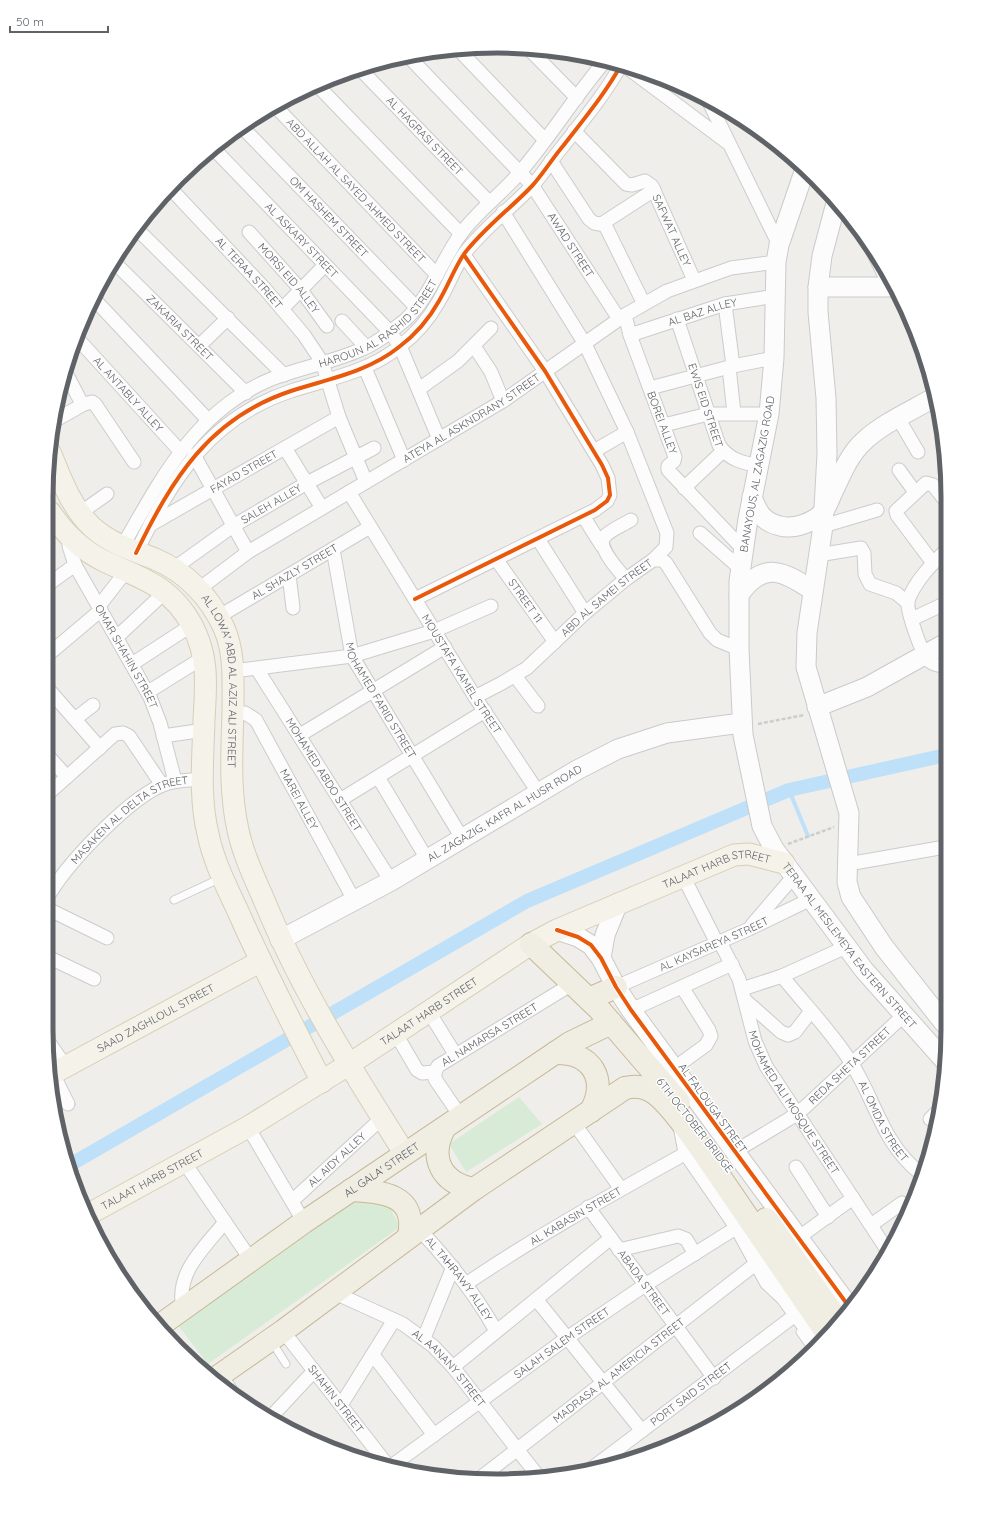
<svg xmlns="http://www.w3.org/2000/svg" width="994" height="1527" font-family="Quicksand,sans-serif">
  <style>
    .green { fill: #d8ebd6 }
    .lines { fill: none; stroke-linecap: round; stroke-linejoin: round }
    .stream { stroke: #bfe0f9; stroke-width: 4 }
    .canal { stroke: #bfe0f9; stroke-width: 14 }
    .lane-casing { stroke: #cbcccc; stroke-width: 9 }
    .street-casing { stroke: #cbcccc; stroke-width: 15 }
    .secondary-casing { stroke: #cacacb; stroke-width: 21 }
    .primary-casing { stroke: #d7ceb8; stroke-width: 23 }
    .highway-casing { stroke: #c8b996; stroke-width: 24 }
    .path { stroke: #cacfcc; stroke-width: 2.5; stroke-dasharray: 4 2; stroke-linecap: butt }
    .lane { stroke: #fdfcfc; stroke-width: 7 }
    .street { stroke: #fdfcfc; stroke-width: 13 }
    .secondary { stroke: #fdfcfc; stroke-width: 19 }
    .primary { stroke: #f4f2e9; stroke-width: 21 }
    .highway { stroke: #f0ede3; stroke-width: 22 }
    .cycleway-casing { stroke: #fff; stroke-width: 6 }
    .cycleway { stroke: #e8590c; stroke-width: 4 }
    .labels { text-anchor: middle; stroke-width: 3; stroke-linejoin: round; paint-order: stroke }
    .street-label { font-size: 11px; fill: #5f6368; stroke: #fff }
    .rim { fill: none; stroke: #5f6368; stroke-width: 5 }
  </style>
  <rect width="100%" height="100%" fill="#efeeea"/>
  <path class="green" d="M519,1097l23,27 -76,48 -17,-28z
    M360,1198l26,2 14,27 -192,137 -31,-40z"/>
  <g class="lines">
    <path class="stream" d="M789,790l19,46"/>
    <path class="canal" d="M68,1166l459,-265 262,-111 157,-35"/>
    <defs>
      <path id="lane" d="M174,900l47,-22
        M800,1332l12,17
        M272,1342l14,22"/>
      <g id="street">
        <path d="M458,49l87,91"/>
        <path d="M529,49l48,49"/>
        <path id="s1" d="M409,57l123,128 87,134"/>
        <path d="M625,66l103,77"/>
        <path id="s2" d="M360,69l129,133"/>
        <path d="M317,85l144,149"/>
        <path d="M708,100l71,145"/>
        <path id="s3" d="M275,106l162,169"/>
        <path id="s4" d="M242,127l174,180"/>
        <path id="s5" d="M574,131l52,53 6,1 13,-4 7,5 42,94"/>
        <path id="s6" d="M213,148l177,184 10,14 39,93"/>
        <path d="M551,161l38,58 5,4 11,2 39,79"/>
        <path id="s7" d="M170,188l95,101 39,46 18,27 17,55 27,65"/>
        <path d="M503,212l82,132 42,88 40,101 -1,14 -13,13"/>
        <path d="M603,223l51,-33"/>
        <path d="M136,228l148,147"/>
        <path id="s8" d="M249,232l52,58 26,36"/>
        <path d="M871,248l19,39"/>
        <path id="s9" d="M114,262l132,131"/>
        <path d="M94,299l114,121"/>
        <path d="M725,304l8,62"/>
        <path d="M282,309l43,-44"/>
        <path id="s10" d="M625,315l5,20 45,122 -1,4 -6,5v4l75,79"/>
        <path id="s11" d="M677,319l42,126c10,15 24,18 41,21"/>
        <path d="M342,321l24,26"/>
        <path id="s12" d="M630,335l95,-31 51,-8"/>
        <path id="s13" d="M77,338l103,113"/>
        <path d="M199,346l29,-28"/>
        <path d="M474,346l17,26 12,29"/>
        <path d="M729,367l5,46"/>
        <path d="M365,368l39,92"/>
        <path d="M67,375l14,27 3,2 8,-2 3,2 39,58"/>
        <path d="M650,388l83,-22 41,-8"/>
        <path d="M419,389l39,-28 33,-33"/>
        <path d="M898,418l20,34"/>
        <path d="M54,421l30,-17"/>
        <path d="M664,425l44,-11h61"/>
        <path d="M285,448l37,60"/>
        <path d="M594,451l33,-19"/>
        <path d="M194,455l54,97"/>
        <path d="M899,470l16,22"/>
        <path d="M684,488l39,-37"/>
        <path id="s14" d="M349,492l126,205 63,95"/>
        <path d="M80,513l27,-19"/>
        <path d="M583,516l19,30"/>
        <path id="s15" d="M150,525l189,-108"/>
        <path d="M823,526l54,-16"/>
        <path d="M700,533l41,36"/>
        <path id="s16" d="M70,537l-1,9 6,19 75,132 10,26 15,58"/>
        <path d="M538,539l47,74"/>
        <path id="s17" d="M122,547c38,-66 72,-135 147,-167 29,-12 61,-17 91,-30 16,-6 30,-18 44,-29 26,-23 36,-58 56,-86 17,-24 42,-41 61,-64 30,-35 54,-75 84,-110"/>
        <path id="s18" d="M333,549l19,107 110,182"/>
        <path d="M136,553c36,-74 73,-135 155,-162 37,-12 77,-19 108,-44 16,-12 30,-28 40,-46 9,-15 15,-32 25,-47 20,-26 46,-45 68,-68 11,-12 20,-27 31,-40 20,-26 42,-52 58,-81"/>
        <path d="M818,555l43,-7 3,5 1,21 5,10 26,9 12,10"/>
        <path id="s19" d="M496,559l59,83"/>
        <path d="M933,563l-36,-48 -1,-4 30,-28 7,2 14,18"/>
        <path id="s20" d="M173,569l60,-43 74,-43 67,-35"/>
        <path d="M289,575l4,33"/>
        <path d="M626,579c-7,-8 -29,-32 -22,-42 6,-7 19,-12 27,-17"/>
        <path d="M50,583l25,-18"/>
        <path id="s21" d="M199,589l49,-37 255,-151 122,-86 42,-24 64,-23 45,-6"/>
        <path d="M415,599l180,-89 12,-9 3,-6 -2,-17 -6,-13 -57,-94 -81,-116"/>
        <path d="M99,606l28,-36"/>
        <path id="s22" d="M218,617l152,-90"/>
        <path d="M912,619l34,-16"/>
        <path d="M117,637l48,-45"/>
        <path d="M50,653l51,-43"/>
        <path d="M132,664l60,-39"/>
        <path d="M946,666c-6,0 -12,-1 -17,-5 -7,-6 -23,-52 -21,-60 6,-19 25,-38 39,-52"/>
        <path id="s23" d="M257,669l134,212"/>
        <path d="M233,671l119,-15 82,-25 57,-25"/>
        <path d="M515,676l23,30"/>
        <path d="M50,691l50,57"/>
        <path d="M148,692l56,-35"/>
        <path id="s24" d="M475,697l27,-14 25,-15 58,-55 41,-34 27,-19h9l4,3 44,70 7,7 22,9"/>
        <path id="s25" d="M233,713h12l11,7 98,180"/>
        <path d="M75,719l18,-14"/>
        <path d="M300,735l145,-88"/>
        <path d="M163,736l41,-6"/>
        <path d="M50,758l17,19"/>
        <path d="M378,777l49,82"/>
        <path d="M50,792l65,-58 8,-1 6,3 33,49"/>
        <path d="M340,800l145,-89"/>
        <path d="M848,864l97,-17"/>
        <path d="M683,876l34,67"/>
        <path id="s26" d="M50,893c20,-32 82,-99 118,-110 11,-3 23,-3 34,-4"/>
        <path d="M50,910l57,28"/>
        <path d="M752,925l42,-49"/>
        <path id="s27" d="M720,942l19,37 16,62 11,25 123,187"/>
        <path d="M50,958l44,21"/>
        <path id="s28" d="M782,976c23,29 51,57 70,88 25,40 30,79 69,110"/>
        <path id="s29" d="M616,987l133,-58 62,-30"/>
        <path d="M742,989l40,-13 64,-29"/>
        <path d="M745,1000l36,32 7,3 7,-3 16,-21"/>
        <path d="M631,1010l101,-46"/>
        <path d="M429,1012l26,42"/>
        <path d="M396,1034l21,36 5,3 13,-1"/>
        <path d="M50,1044l16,23"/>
        <path d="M673,1069l33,-24 5,-9 -2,-6 -27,-43"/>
        <path d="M53,1074l15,30"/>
        <path id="s30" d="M461,1117l-26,-38v-7l3,-6 134,-82"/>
        <path d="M930,1119l8,-8"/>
        <path d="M574,1123l47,66"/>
        <path d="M248,1127l56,95"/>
        <path id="s31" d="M734,1152l55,-33 16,-12 98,-91"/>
        <path d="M184,1162l67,98"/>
        <path d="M796,1167l32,50"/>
        <path id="s32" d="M292,1201l90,-83"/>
        <path id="s33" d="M588,1207l126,171"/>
        <path d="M871,1225l31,-22"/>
        <path id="s34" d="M419,1229c30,32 56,64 77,102"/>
        <path d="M798,1238l55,-40"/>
        <path d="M619,1250l59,-14 8,3 9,15"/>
        <path d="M117,1270l12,19"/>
        <path id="s35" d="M466,1284c72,-49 147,-90 222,-132"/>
        <path id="s36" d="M333,1292l70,32 30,22 20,21 85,109"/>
        <path d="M536,1299l106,132"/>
        <path d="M183,1309c-8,-36 21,-61 42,-87"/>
        <path id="s37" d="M283,1331l106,136"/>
        <path d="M424,1338l29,-71"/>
        <path d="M373,1355l61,80"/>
        <path d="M453,1367l158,-129"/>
        <path d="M221,1376l13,19"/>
        <path d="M341,1405l53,-85"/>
        <path d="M269,1419l45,-48"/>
        <path id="s38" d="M390,1467l177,-129 78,-53 94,-59"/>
        <path id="s39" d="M591,1469l199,-150"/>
        <path id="s40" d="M479,1479l279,-217"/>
      </g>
      <g id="secondary">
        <path id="s41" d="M805,169l-26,76 -3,17 -2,96 -5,56 -21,105 -9,62v68l4,86 19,91 12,23 90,121 80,90"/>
        <path d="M836,203l-14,53 -4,31v25l8,86 1,56 -4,72 -16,107 -1,34 43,146 -2,69 4,15 33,50 60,76"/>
        <path d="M818,287h77"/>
        <path d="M752,497c6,16 11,25 28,29 14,4 35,-4 44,-15 3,-5 6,-12 8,-17 9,-18 16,-38 31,-52 18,-18 50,-32 72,-45"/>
        <path d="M739,595c24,-35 45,-24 74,-4"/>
        <path d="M817,707l50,-20 79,-44"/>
        <path d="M557,930l21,7 13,8 10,13 15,29 15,23 219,298"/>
        <path id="s42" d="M280,940l111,-59 186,-111 41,-21 49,-16 74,-10"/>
        <path d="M601,958l4,-23 13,-32"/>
        <path d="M683,1126l5,26 51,74 30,55 16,15 34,46"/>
      </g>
      <g id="primary">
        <path id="s43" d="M50,452c11,27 21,55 42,75 19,17 40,23 63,32 31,13 55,38 69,69 11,25 9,54 9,82 -1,40 -4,80 5,120 5,24 16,47 26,70 37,90 89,172 141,254"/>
        <path d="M50,512c14,21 32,38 54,49 38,18 66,24 88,64 17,32 14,60 12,95 -1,38 -5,77 4,114 6,30 21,57 33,84 25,56 53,110 81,164"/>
        <path id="s44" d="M50,1075l211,-114"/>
        <path id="s45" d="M89,1214l159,-87 100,-62 183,-121 26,-14 177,-75 15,-1 35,9"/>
      </g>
      <g id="highway">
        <path d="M531,944l68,65 80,93"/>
        <path d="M589,999l27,-12"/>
        <path d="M555,1053c37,-1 53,26 36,58"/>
        <path d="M444,1129c-15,29 -3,54 30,60"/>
        <path d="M351,1190c32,2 66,4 58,46"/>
        <path d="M766,1219l74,104"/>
        <path id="s46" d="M159,1326l145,-104 251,-169 15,-10 41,-20"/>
        <path d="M213,1380l70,-49 191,-142 151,-101c8,-2 16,-2 24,2 16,7 39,41 50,56l129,189"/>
      </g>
    </defs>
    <use href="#lane" class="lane-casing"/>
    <use href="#street" class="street-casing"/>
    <use href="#secondary" class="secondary-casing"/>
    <use href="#primary" class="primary-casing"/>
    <use href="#highway" class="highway-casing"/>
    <path class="path" d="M758,724l46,-9
      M788,844l46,-17"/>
    <use href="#lane" class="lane"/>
    <use href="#street" class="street"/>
    <use href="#secondary" class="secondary"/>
    <use href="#primary" class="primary"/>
    <use href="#highway" class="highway"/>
    <defs>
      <path id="cycleway" d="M136,553c36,-74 73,-135 155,-162 37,-12 77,-19 108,-44 16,-12 30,-28 40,-46 9,-15 15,-32 25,-47 20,-26 46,-45 68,-68 11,-12 20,-27 31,-40 20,-26 42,-52 58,-81
        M415,599l180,-89 12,-9 3,-6 -2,-17 -6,-13 -57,-94 -81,-116
        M557,930l21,7 13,8 10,13 15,29 15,23 219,298"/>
    </defs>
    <use href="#cycleway" class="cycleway-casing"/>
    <use href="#cycleway" class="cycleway"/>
  </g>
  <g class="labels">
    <g class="street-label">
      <text dy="4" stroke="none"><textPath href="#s2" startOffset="93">AL HAGRASI STREET</textPath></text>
      <text dy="4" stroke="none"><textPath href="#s3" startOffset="117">ABD ALLAH AL SAYED AHMED STREET</textPath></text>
      <text dy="4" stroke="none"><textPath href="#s4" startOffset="125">OM HASHEM STREET</textPath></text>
      <text dy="4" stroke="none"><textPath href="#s5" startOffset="151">SAFWAT ALLEY</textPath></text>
      <text dy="4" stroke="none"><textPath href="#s6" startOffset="128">AL ASKARY STREET</textPath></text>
      <text dy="4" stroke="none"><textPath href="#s1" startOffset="249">AWAD STREET</textPath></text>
      <text dy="4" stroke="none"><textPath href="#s7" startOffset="116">AL TERAA STREET</textPath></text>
      <text dy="4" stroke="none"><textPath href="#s8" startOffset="61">MORSI EID ALLEY</textPath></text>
      <text dy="4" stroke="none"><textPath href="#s12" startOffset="76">AL BAZ ALLEY</textPath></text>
      <text dy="4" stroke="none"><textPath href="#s17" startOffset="353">HAROUN AL RASHID STREET</textPath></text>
      <text dy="4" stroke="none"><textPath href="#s9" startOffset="93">ZAKARIA STREET</textPath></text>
      <text dy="4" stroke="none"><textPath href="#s13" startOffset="76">AL ANTABLY ALLEY</textPath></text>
      <text dy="4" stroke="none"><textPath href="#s11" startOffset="91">EWIS EID STREET</textPath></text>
      <text dy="4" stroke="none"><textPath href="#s21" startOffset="322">ATEYA AL ASKNDRANY STREET</textPath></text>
      <text dy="4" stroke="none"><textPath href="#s10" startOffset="114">BOREI ALLEY</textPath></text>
      <text dy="4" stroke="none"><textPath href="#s15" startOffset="108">FAYAD STREET</textPath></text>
      <text transform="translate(757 474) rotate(-80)" y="4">BANAYOUS, AL ZAGAZIG ROAD</text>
      <text dy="4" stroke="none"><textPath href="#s20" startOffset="118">SALEH ALLEY</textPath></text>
      <text dy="4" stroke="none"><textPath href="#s22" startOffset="89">AL SHAZLY STREET</textPath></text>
      <text dy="4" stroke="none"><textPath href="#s24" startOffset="166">ABD AL SAMEI STREET</textPath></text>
      <text dy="4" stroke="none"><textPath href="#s19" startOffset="51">STREET 11</textPath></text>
      <text dy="4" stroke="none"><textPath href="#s16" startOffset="134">OMAR SHAHIN STREET</textPath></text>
      <text dy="4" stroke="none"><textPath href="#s14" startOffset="214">MOUSTAFA KAMEL STREET</textPath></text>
      <text dy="4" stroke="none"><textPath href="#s43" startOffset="309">AL LOWA' ABD AL AZIZ ALI STREET</textPath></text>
      <text dy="4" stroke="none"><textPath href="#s18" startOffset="161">MOHAMED FARID STREET</textPath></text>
      <text dy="4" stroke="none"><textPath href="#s23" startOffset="125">MOHAMED ABDO STREET</textPath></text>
      <text dy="4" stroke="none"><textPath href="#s25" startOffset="115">MAREI ALLEY</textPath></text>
      <text dy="4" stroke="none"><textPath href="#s42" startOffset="258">AL ZAGAZIG, KAFR AL HUSR ROAD</textPath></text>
      <text dy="4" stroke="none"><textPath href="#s26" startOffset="111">MASAKEN AL DELTA STREET</textPath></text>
      <text dy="4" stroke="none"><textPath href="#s45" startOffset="720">TALAAT HARB STREET</textPath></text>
      <text dy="4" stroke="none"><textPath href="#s29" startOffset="107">AL KAYSAREYA STREET</textPath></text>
      <text dy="4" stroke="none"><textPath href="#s41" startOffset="815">TERAA AL MESLEMEYA EASTERN STREET</textPath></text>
      <text dy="4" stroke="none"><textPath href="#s45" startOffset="396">TALAAT HARB STREET</textPath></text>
      <text dy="4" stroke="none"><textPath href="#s44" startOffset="120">SAAD ZAGHLOUL STREET</textPath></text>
      <text dy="4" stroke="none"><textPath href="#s30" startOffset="120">AL NAMARSA STREET</textPath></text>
      <text dy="4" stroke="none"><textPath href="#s31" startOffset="145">REDA SHETA STREET</textPath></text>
      <text dy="4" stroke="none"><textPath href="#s27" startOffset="178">MOHAMED ALI MOSQUE STREET</textPath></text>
      <text transform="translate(713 1108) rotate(54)" y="4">AL FALOUGA STREET</text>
      <text dy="4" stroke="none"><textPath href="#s28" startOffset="178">AL OMDA STREET</textPath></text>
      <text transform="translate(695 1125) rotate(52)" y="4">6TH OCTOBER BRIDGE</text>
      <text dy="4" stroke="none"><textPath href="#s32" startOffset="61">AL AIDY ALLEY</textPath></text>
      <text dy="4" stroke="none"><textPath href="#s46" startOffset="272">AL GALA' STREET</textPath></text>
      <text dy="4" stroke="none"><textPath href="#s45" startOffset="72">TALAAT HARB STREET</textPath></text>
      <text dy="4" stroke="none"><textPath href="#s35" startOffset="129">AL KABASIN STREET</textPath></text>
      <text dy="4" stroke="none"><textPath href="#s34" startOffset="64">AL TAHRAWY ALLEY</textPath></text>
      <text dy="4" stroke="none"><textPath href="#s33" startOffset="94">ABADA STREET</textPath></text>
      <text dy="4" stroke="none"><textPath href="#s38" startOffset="212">SALAH SALEM STREET</textPath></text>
      <text dy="4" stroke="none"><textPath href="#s36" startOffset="141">AL AANANY STREET</textPath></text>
      <text dy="4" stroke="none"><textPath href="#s40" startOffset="177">MADRASA AL AMERICIA STREET</textPath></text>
      <text dy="4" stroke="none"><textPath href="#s39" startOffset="125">PORT SAID STREET</textPath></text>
      <text dy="4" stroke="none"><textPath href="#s37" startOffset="86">SHAHIN STREET</textPath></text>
    </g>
  </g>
  <path d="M0 0H994V1527H0ZM497 53H497A444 444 0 0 1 941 497V1030A444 444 0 0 1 497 1474H497A444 444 0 0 1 53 1030V497A444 444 0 0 1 497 53Z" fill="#fff" fill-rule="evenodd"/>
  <path class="rim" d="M497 53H497A444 444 0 0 1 941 497V1030A444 444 0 0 1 497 1474H497A444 444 0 0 1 53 1030V497A444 444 0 0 1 497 53Z"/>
  <path d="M10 26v6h98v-6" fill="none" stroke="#5f6368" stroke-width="2"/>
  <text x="16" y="26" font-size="12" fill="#5f6368" stroke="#ffffff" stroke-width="3" paint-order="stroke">50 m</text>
</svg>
